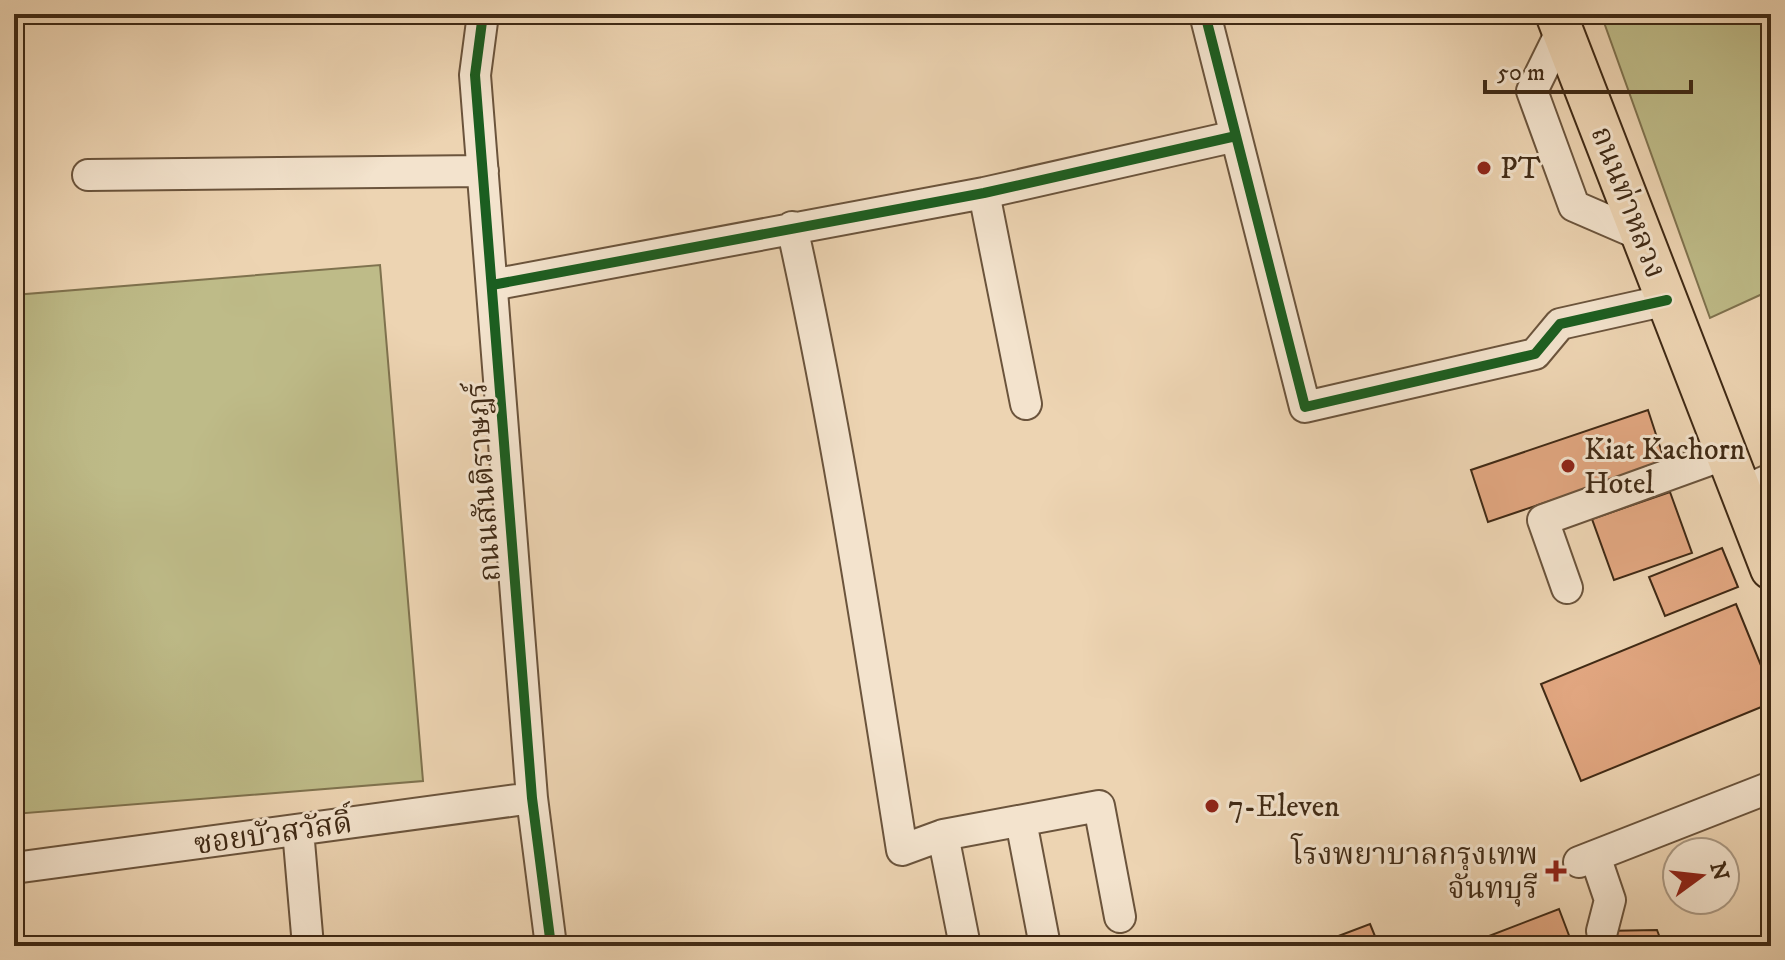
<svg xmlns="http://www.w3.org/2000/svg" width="1785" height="960" font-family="'IM FELL DW Pica','Noto Serif Thai',serif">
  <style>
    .green { fill: #bebb88; stroke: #7f724e; stroke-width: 2 }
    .building { fill: #e2a781; stroke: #402a15; stroke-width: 2 }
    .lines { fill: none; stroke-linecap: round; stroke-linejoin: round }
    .minor-casing { stroke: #6b543c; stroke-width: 34 }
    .major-casing { stroke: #402a15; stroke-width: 44 }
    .minor { stroke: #f3e3cd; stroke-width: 30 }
    .major { stroke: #edd4b2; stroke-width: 40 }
    .cycleway-casing { stroke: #f3e3cd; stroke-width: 15 }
    .cycleway { stroke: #1b5e20; stroke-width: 10 }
    .poi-dot { fill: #8f2418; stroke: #f3e3cd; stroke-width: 3 }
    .labels { text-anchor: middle; stroke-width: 6; stroke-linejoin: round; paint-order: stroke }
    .poi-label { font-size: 30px; fill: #402a15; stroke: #f3e3cd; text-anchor: start }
    .street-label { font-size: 30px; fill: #402a15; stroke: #f3e3cd }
  </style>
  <rect width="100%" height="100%" fill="#edd4b2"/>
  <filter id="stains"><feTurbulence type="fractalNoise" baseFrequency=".0025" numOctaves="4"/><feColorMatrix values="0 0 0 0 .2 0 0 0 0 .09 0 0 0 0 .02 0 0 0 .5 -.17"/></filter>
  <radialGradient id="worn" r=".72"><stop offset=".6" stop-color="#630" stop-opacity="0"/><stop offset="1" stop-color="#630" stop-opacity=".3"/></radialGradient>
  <path class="green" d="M1601,14h170v276l-61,28z
    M380,265l43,516 -409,33v-519z"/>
  <path class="building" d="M1648,410l17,52 -177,60 -17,-52z
    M1670,492l22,61 -78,27 -22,-61z
    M1722,548l16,39 -73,29 -16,-39z
    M1736,604l35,86v13l-190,78 -40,-97z
    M1559,909l14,37h-110z
    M1370,924l9,22h-67z
    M1657,930l6,16h-74l13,-15z"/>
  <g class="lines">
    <defs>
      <path id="minor" d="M483,14l-8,61 57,723 19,148
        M1205,14l100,393 230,-53 25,-30 107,-24
        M1562,30l-30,61 42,115 67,29
        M88,175l395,-4
        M984,193l42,211
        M792,227c46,206 77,415 110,623l41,-15 22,111
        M492,285l492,-92 252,-57
        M1742,492l29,-13
        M1567,588l-24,-68 183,-66
        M1021,821l24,125
        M298,830l10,116
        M943,835l156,-29 21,111
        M1595,856l15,44 -8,31
        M1579,862l192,-75
        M14,868l518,-70"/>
      <path id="major" d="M1556,14l215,555"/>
    </defs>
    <use href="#minor" class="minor-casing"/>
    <use href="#major" class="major-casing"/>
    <use href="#minor" class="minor"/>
    <use href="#major" class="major"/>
    <defs>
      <path id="cycleway" d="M483,14l-8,61 57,723 19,148
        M1205,14l100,393 230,-53 25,-30 107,-24
        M492,285l492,-92 252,-57"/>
    </defs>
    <use href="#cycleway" class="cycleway-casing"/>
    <use href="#cycleway" class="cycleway"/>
  </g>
  <g class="poi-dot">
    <circle cx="1484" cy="168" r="8"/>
    <circle cx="1568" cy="466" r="8"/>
    <circle cx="1212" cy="806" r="8"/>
    <path d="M1552 859h8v8h8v8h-8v8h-8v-8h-8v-8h8z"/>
  </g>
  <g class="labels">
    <g class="poi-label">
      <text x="1500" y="178">PT</text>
      <text x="1584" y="459">Kiat Kachorn<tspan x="1584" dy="34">Hotel</tspan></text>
      <text x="1228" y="816">7-Eleven</text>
      <text x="1538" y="864" text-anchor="end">โรงพยาบาลกรุงเทพ<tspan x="1538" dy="34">จันทบุรี</tspan></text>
    </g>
    <g class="street-label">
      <text transform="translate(1629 202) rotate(69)" y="10">ถนนท่าหลวง</text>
      <text transform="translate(483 482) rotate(-94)" y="10">ถนนสันติราษฎร์</text>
      <text transform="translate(273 833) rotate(-8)" y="10">ซอยบัวสวัสดิ์</text>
    </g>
  </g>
  <rect width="1785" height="960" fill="none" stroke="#edd4b2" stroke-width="48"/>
  <rect x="16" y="16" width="1753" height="928" fill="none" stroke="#402a15" stroke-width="4"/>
  <rect x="24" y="24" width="1737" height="912" fill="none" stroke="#402a15" stroke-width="2"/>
  <g transform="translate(1701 876) rotate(75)"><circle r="38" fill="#f3e3cd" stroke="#ab9983" stroke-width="2"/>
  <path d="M0-6L14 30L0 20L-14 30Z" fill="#8f2418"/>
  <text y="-12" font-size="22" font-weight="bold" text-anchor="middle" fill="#402a15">N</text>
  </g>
  <path d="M1485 80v12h206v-12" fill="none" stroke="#402a15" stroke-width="4"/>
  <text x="1497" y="80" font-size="24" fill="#402a15" stroke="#f3e3cd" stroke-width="6" paint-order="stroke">50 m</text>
  <rect width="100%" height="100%" filter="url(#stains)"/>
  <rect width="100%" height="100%" fill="url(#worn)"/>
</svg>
